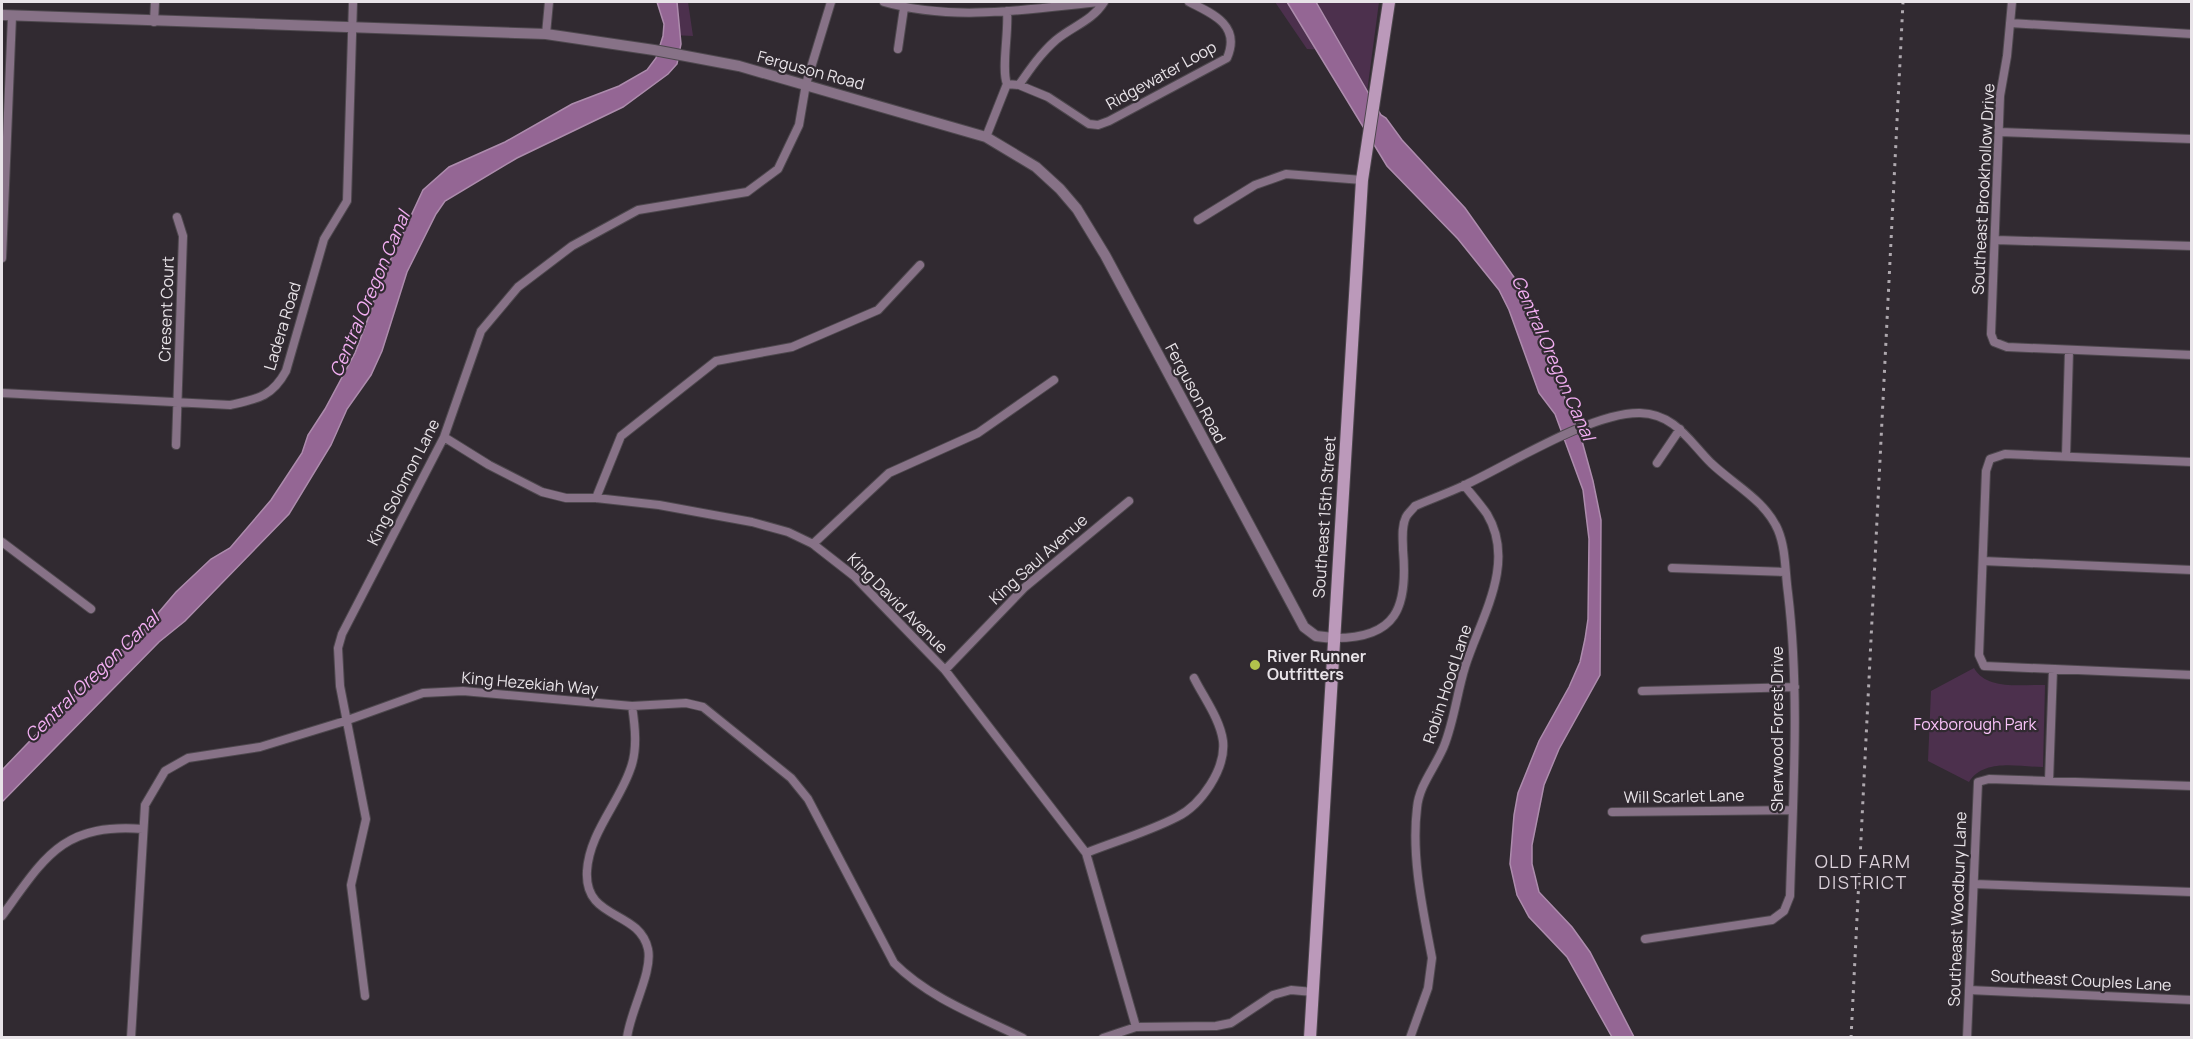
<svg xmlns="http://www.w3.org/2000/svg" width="2193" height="1039" font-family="Manrope,sans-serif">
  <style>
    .green { fill: #4c304d }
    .water { fill: #946694; stroke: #ad8cad; stroke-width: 1.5 }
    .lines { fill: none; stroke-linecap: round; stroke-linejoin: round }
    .minor-casing { stroke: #4e484e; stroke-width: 10 }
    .tertiary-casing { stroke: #4e484e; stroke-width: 12 }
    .secondary-casing { stroke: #4e484e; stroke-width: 14 }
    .minor { stroke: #877287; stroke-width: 8 }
    .tertiary { stroke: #877287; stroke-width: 10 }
    .secondary { stroke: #bb99ba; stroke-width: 12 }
    .rail { stroke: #aea8ae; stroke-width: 3; stroke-dasharray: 3 6; stroke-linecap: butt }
    .poi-dot { fill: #b2c34c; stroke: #312a31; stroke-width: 2 }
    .labels { text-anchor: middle; stroke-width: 4.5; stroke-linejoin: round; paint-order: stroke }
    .street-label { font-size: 16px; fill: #e8e3e8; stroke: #312a31 }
    .poi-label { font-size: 16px; font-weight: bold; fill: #e8e3e8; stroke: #312a31; text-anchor: start }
    .park-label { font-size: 16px; fill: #f8c2f8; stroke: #312a31 }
    .water-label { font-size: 18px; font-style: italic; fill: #f2aef2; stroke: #312a31 }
    .neighbourhood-label { font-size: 18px; letter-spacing: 1.5px; fill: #dad0d9; stroke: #312a31 }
  </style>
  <rect width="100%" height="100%" fill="#312a31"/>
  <path class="green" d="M667,2h21l5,34 -21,-1z
    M1275,2h26l30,48 -24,-1z
    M1317,2h62l-12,90 -8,-12z
    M1974,668c13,23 48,16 71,17l-2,82c-24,0 -59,-9 -74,15l-41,-21 3,-70z"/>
  <path class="water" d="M657,2h20l4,42 -4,20 -9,10 -45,33 -106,51 -72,43 -9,13 -29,58 -25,79 -11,24 -24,34 -16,36 -42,69 -104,107 -26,21 -157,160v-32l96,-100 44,-38 34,-40 35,-33 19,-11 41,-48 31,-47 6,-18 17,-26 30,-56 17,-45 7,-32 10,-13 34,-73 26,-23 56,-25 67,-38 47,-18 28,-16 9,-12 7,-22 1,-12z
    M1287,2h29l65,113 5,3 16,22 63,68 56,79 61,154 11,40 8,39 -1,155 -41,74 -15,36 -12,60v19l7,28 33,35 18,25 44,85h-22l-45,-80 -38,-40 -12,-22 -7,-31 4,-49 4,-22 21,-52 30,-54 11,-25 5,-23 3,-20 1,-80 -6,-49 -28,-76 -16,-21 -30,-83 -10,-20 -41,-51 -71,-73z"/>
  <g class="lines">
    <defs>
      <path id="minor" d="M884,2c70,20 145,7 216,0
        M2012,2l-5,54 -7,40 -9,238 3,8 13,5 185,8
        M154,22l1,-20
        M2010,23l182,11
        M546,34l3,-32
        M898,49l6,-41
        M1007,84l12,1 29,12 41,27 9,1 11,-4 118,-63c14,-32 -13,-44 -38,-56
        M1019,85c11,-16 22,-32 37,-45 17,-14 36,-19 48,-38
        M1999,132l193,7
        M986,137l21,-53c-6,-15 2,-52 0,-73
        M1198,220l57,-35 31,-11 76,6
        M1996,240l196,6
        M2,258l10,-242
        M2,393l228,12c27,-6 42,-8 56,-34l38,-132 23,-38 6,-199
        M444,437l45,28 53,27 24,6h30l63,7 93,17 36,10 25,12 41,32 91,94 141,183 50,174
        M176,445l7,-209 -6,-19
        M2066,456l3,-105
        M2192,462l-187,-8 -15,5 -4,12 -7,184 5,11 208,9
        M1657,463l23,-34
        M596,498l25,-62 95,-75 76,-14 86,-37 42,-45
        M2,542l89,67
        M813,544l76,-71 89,-40 76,-53
        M1983,561l209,9
        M1672,568l113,4
        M1333,638c64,1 75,-31 70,-88 0,-10 -2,-23 3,-33 2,-4 6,-7 9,-11 16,-7 33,-13 50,-21 45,-21 127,-73 175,-72 35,1 49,28 71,50 23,22 54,37 67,67 8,19 7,42 10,63 12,100 5,202 2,303l-6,15 -12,9 -127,19
        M945,670l79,-82 105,-87
        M1642,691l153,-4
        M2049,781l4,-112
        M1612,812l180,-2
        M1086,853c30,-12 62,-21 91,-36 24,-12 49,-48 46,-76 -3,-22 -19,-43 -29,-63
        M1974,884l218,8
        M2,916c43,-59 60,-93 141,-87
        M1969,990l223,10
        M365,996l-14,-111 15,-66 -26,-133 -2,-38 4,-14 102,-197 37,-106 37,-44 54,-41 66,-36 109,-18 31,-23 21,-44 7,-41 25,-82
        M131,1038l14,-233 20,-34 23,-13 72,-11 85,-26 78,-28 40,-2 169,15 54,-3 17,4 88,71 17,21 86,164c35,35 84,53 129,75
        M627,1038c3,-27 26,-66 21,-89 -9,-40 -64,-28 -61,-78 2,-37 31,-67 43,-101 8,-20 5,-44 2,-64
        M1103,1038l33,-11 80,-1 15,-3 42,-28 18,-5 22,2
        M1410,1038l18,-50 4,-30c-9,-48 -21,-101 -15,-150 2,-23 18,-40 27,-62 10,-25 13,-53 21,-79 15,-48 52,-103 22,-153 -7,-10 -15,-19 -23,-29
        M1967,1038l11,-256 11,-3 203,7"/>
      <path id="tertiary" d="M2,15l544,19 108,16 85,16 247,71 50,30 24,22 17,20 28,46 199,372 12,9 17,2"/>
      <path id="secondary" d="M1310,1038l52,-858 27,-178"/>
    </defs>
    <use href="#minor" class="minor-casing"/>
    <use href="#tertiary" class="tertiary-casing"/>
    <use href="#secondary" class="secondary-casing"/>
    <use href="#minor" class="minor"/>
    <use href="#tertiary" class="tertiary"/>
    <use href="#secondary" class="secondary"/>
    <path class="rail" d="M1851,1038l52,-1036"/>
  </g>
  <circle class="poi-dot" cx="1255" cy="665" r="6"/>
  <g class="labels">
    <g class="street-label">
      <text transform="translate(811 70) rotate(15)" y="6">Ferguson Road</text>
      <text transform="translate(1161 75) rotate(-29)" y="6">Ridgewater Loop</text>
      <text transform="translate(1983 189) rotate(-87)" y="6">Southeast Brookhollow Drive</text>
      <text transform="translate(166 309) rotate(-88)" y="6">Cresent Court</text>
      <text transform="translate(282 326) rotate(-73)" y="6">Ladera Road</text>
      <text transform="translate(1196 393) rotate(62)" y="6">Ferguson Road</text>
      <text transform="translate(403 482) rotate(-63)" y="6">King Solomon Lane</text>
      <text transform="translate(1324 517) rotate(-86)" y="6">Southeast 15th Street</text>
      <text transform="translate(1038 559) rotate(-42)" y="6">King Saul Avenue</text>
      <text transform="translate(898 603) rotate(45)" y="6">King David Avenue</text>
      <text transform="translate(530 683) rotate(5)" y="6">King Hezekiah Way</text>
      <text transform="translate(1447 684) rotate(-72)" y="6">Robin Hood Lane</text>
      <text transform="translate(1777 729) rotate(-90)" y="6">Sherwood Forest Drive</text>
      <text transform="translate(1684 796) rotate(-1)" y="6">Will Scarlet Lane</text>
      <text transform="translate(1957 909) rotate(-88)" y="6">Southeast Woodbury Lane</text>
      <text transform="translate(2081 980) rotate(3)" y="6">Southeast Couples Lane</text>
    </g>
    <g class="poi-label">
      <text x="1267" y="662">River Runner<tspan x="1267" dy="18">Outfitters</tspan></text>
    </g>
    <g class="park-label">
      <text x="1975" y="730">Foxborough Park</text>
    </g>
    <g class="water-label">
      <text transform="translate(370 294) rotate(-67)" y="6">Central Oregon Canal</text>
      <text transform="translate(1553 358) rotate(66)" y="6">Central Oregon Canal</text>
      <text transform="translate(92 677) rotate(-44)" y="6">Central Oregon Canal</text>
    </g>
    <g class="neighbourhood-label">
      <text x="1863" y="868">OLD FARM<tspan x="1863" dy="21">DISTRICT</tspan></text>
    </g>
  </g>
  <rect width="2193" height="1039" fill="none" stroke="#e8e3e8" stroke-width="6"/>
</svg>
